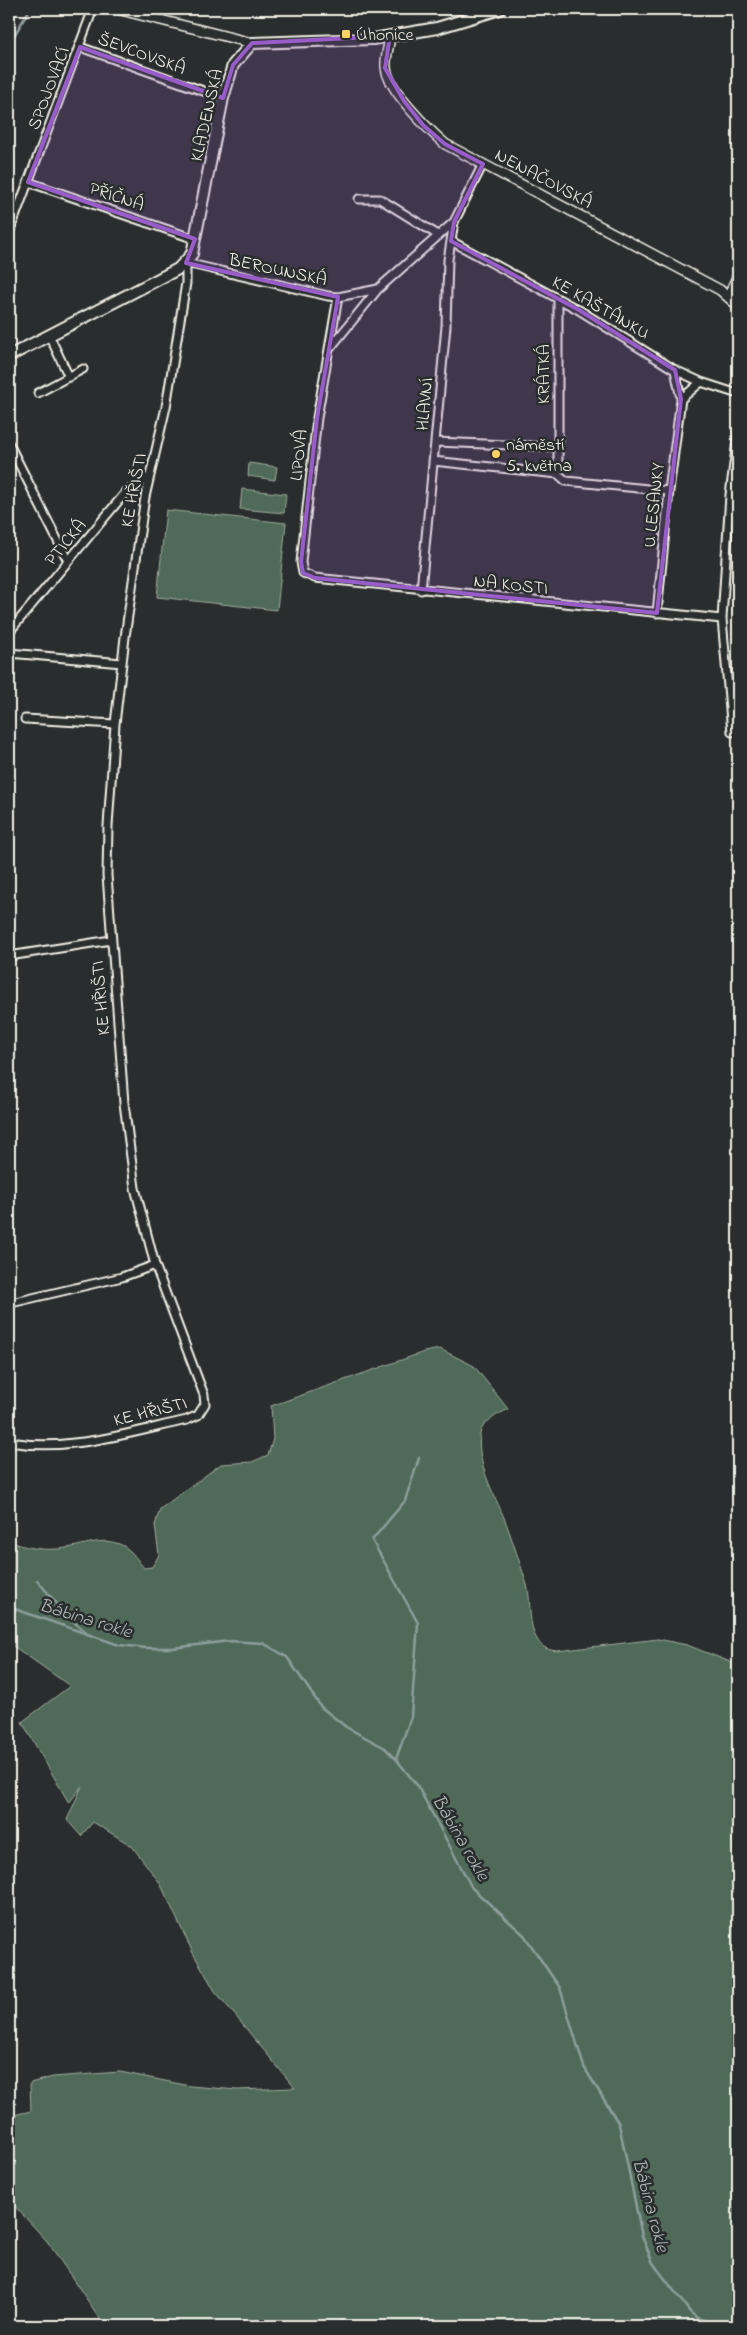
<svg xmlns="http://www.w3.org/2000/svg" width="747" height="2335" font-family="'Indie Flower',sans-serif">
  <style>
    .green { fill: #506a58; stroke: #a2aea0 }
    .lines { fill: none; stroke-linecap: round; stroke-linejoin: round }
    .stream { stroke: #8d9e9d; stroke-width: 2.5 }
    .minor-casing { stroke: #f4f1e8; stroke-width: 11 }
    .tertiary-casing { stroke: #f4f1e8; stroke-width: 12 }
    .secondary-casing { stroke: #f4f1e8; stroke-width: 14 }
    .minor { stroke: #2a2d2e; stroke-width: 7 }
    .tertiary { stroke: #2a2d2e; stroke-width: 9 }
    .secondary { stroke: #2a2d2e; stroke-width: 10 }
    .marked { fill: #995dc9; fill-opacity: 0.2; stroke: #995dc9; stroke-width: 4; stroke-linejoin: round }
    .poi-dot { fill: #ffd166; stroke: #2a2d2e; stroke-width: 2 }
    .labels { text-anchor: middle; stroke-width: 5; stroke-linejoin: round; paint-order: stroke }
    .poi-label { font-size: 18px; fill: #f4f1e8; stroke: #2a2d2e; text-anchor: start }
    .street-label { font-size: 18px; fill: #f4f1e8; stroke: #2a2d2e }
    .water-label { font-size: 19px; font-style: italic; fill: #b0bab6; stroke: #2a2d2e }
  </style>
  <rect width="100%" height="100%" fill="#2a2d2e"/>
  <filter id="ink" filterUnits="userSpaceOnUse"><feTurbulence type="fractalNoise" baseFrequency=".02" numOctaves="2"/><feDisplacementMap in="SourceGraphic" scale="10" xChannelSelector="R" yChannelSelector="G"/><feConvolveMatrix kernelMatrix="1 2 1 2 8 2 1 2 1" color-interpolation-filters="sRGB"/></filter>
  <g filter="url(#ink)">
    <path class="green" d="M249,463l28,4 -2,13 -27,-4z
      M242,489l44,5 -2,19 -44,-4z
      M166,510l120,13 -9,87 -120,-13z
      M440,1349l34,17 34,43c-10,6 -26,12 -28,25 -4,30 14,59 25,86 8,22 15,43 22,65 5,18 0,40 11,56 4,7 11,9 19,10l101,-12 29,6 51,20v661h-633l-58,-85 -38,-41v-84l22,-5 -1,-28 23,-6 67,-5 70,14 47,4 58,-2 -80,-97 -22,-38 -33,-70 -28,-37 -39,-24 -12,14 -14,-16 15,-34 -13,17 -47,-81 48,-36 -61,-43v-103c13,9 41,11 57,8 17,-2 35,-11 53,-4 11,3 18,16 25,24l8,-1 7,-12 -4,-30 5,-16 61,-45 31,-2 16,-7 5,-16 -2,-33 153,-54z"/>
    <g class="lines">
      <path class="stream" d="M9,44l21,-35
        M37,1580l30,36 19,16
        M9,1607l110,38 27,3h27l56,-7 34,2 24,14 34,50 25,20 39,21 11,11 21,26 55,103 52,47 36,53 24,79 35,57 23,112 11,27 37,49 7,6 23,8
        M396,1759l15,-42 7,-94 -46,-83 33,-39 14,-43
        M341,2320l7,6"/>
      <defs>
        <path id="minor" d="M80,47l143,51
          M28,182l167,57
          M359,199h21l58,36
          M9,233l84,-224
          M451,241l128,69 96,60 26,12 37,12
          M726,295l4,-4 8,-17
          M338,297l-21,121 -16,144 2,11 12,5 407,41
          M49,335l20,42
          M331,347l47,-58
          M38,393l45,-24
          M681,399l20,-17
          M435,442l123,5
          M9,444l59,117
          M433,461l125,13
          M558,474v-174
          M558,474l8,7 103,10
          M421,590l25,-264 2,-66 6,-38
          M657,613l12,-122 12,-92 -6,-29
          M9,632l117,-140 23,-15
          M9,653l113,10
          M25,719l90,5
          M732,732l-10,-113 8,-124 8,-62
          M9,956l102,-16
          M11,1303l111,-26 33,-12
          M9,1442c61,10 119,-9 178,-22l11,-5 7,-11 -1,-9 -49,-130 -20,-77 -11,-85 -17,-228 1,-49 7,-102 10,-87 20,-140 21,-90 20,-124v-20l142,33 10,1 40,-8 76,-67 29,-58"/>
        <path id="tertiary" d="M117,9l135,34
          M390,36c-1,10 -5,22 -4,31 1,22 43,63 59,77l275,146 18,16"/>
        <path id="secondary" d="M9,356l169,-87 14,-15 31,-156 10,-33 19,-22 121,-4 64,-11 63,-19"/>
      </defs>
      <use href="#minor" class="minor-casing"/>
      <use href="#tertiary" class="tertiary-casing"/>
      <use href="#secondary" class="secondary-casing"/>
      <use href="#minor" class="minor"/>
      <use href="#tertiary" class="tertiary"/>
      <use href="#secondary" class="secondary"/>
    </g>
  </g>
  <path class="marked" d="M390,36l-5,32 19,33 19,24 22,19 38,20 -29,58 -3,19 128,69 96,60 6,29 -24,214 -342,-35 -12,-5 -2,-11 16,-144 21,-121 -152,-34 9,-24 -167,-57 52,-135 143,51 10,-33 19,-22z"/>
  <g class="poi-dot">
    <rect x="341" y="29" width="10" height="10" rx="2.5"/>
    <circle cx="496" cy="454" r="5"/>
  </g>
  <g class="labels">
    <g class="poi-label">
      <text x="356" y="40">Úhonice</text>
      <text x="506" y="450">náměstí<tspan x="506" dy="21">5. května</tspan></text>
    </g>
    <g class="street-label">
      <text transform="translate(142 53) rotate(20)" y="6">ŠEVCOVSKÁ</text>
      <text transform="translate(48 88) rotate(-69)" y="6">SPOJOVACÍ</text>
      <text transform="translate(206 115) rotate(-77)" y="6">KLADENSKÁ</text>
      <text transform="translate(544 178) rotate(28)" y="6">NENAČOVSKÁ</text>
      <text transform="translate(117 196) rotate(19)" y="6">PŘÍČNÁ</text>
      <text transform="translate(278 269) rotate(12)" y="6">BEROUNSKÁ</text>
      <text transform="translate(601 307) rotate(30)" y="6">KE KAŠTÁNKU</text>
      <text transform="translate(543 374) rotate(-90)" y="6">KRÁTKÁ</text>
      <text transform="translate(424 404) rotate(-85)" y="6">HLAVNÍ</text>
      <text transform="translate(298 455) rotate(-84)" y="6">LIPOVÁ</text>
      <text transform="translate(133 490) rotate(-79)" y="6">KE HŘIŠTI</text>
      <text transform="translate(653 505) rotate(-84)" y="6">U LESANKY</text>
      <text transform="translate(65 542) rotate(-50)" y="6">PTICKÁ</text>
      <text transform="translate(511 584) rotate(6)" y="6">NA KOSTI</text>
      <text transform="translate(100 998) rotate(-95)" y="6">KE HŘIŠTI</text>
      <text transform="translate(150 1411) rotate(-14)" y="6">KE HŘIŠTI</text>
    </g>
    <g class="water-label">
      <text transform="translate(86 1617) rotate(17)" y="7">Bábina rokle</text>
      <text transform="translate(462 1837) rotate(60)" y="7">Bábina rokle</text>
      <text transform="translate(652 2205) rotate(75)" y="7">Bábina rokle</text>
    </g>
  </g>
  <rect width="747" height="2335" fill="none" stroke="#2a2d2e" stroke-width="30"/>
  <rect x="15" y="15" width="717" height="2305" fill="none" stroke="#f4f1e8" stroke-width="2" filter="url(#ink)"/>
</svg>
